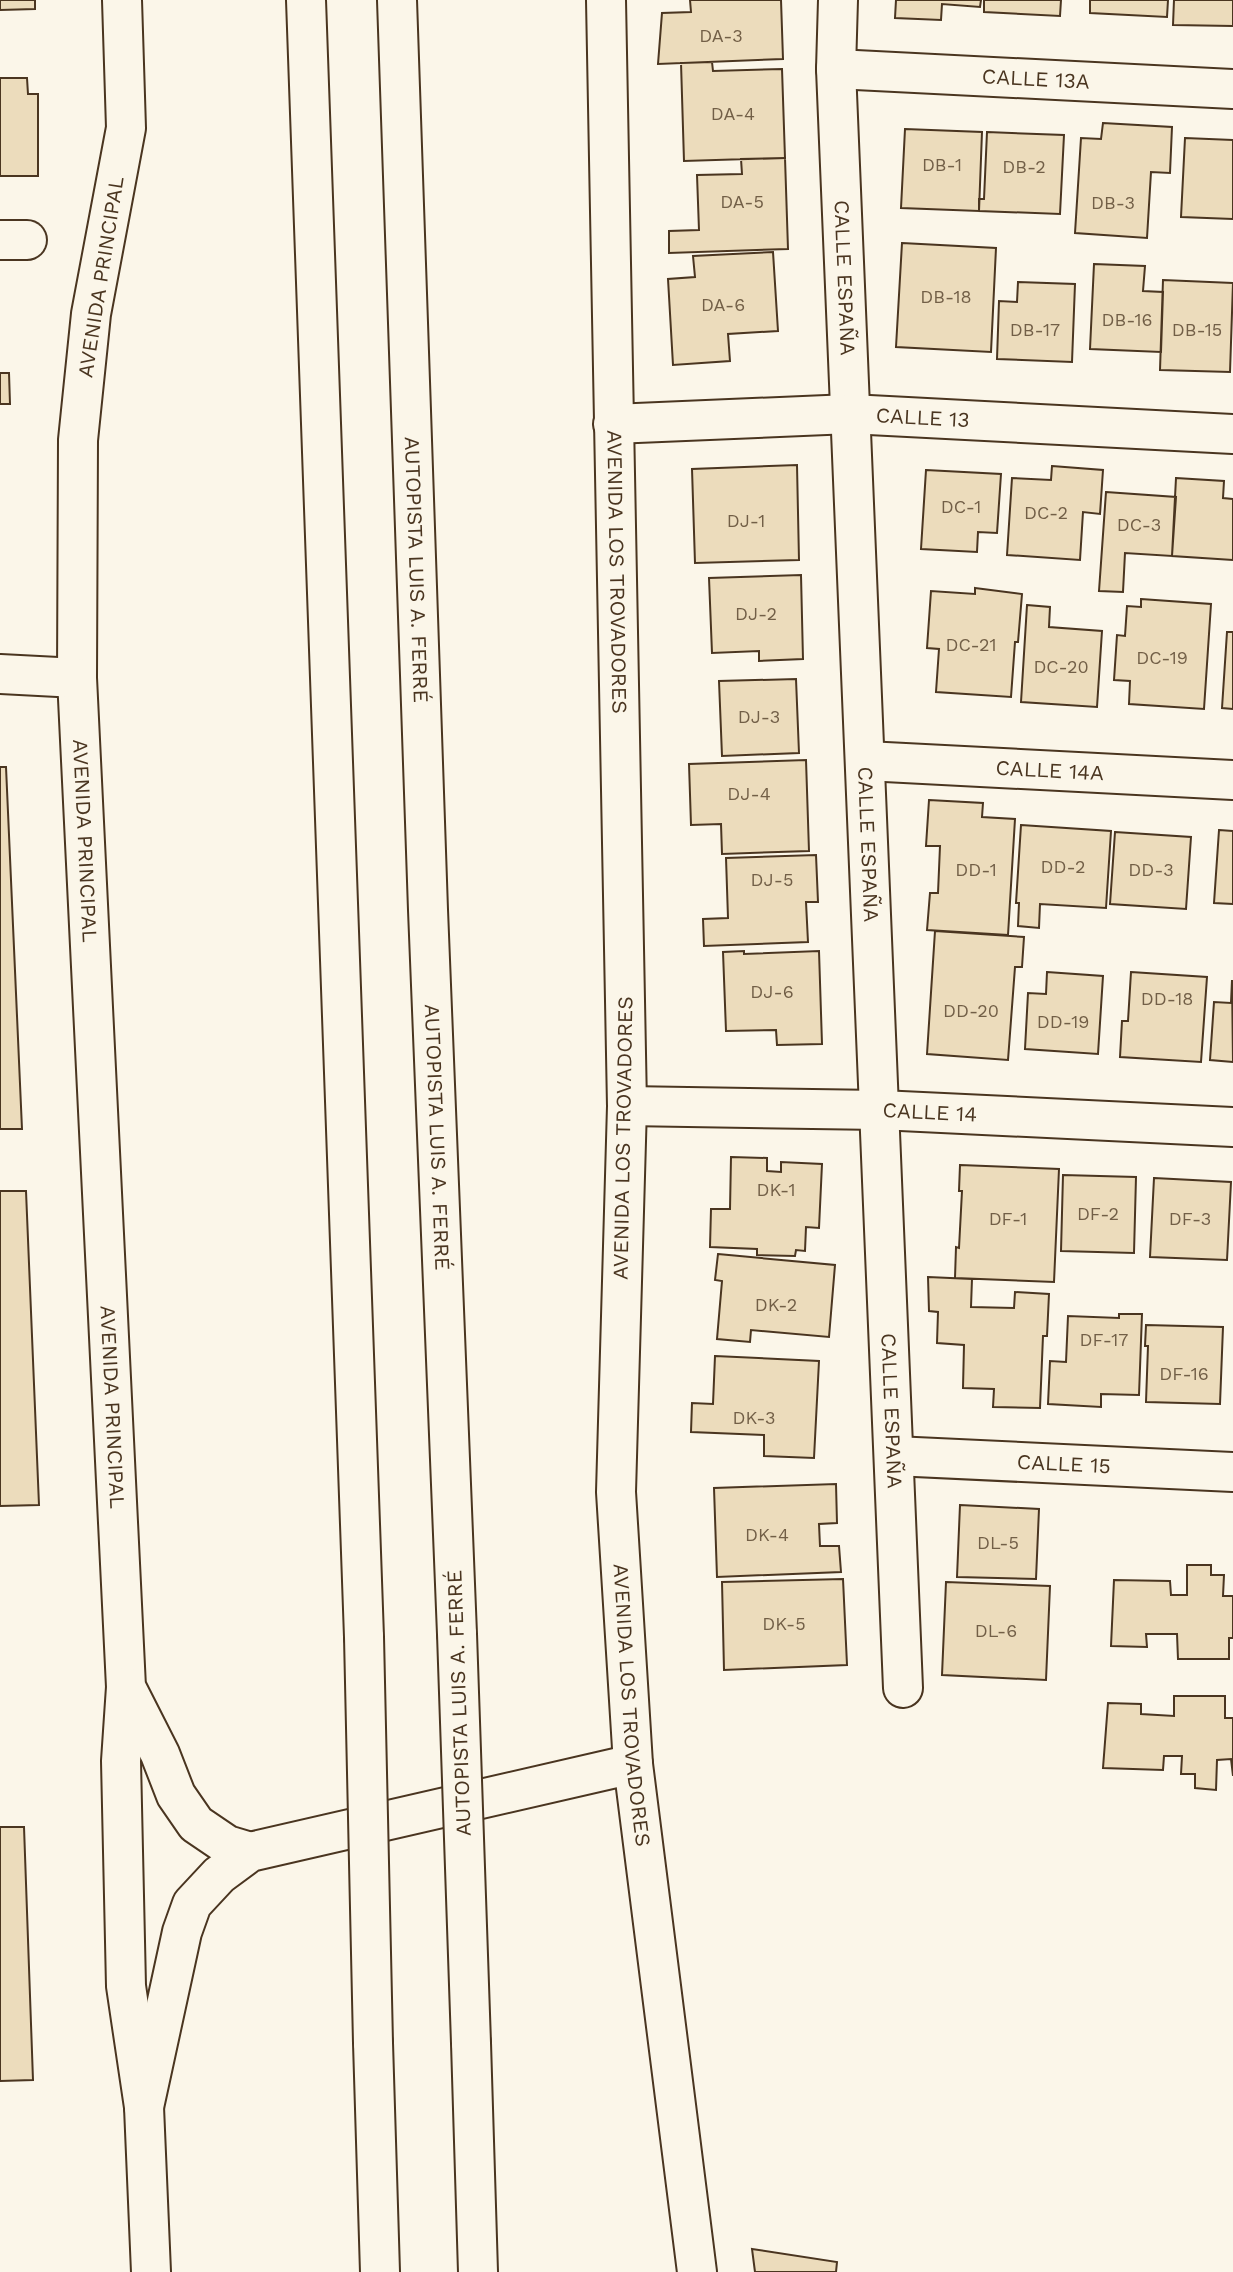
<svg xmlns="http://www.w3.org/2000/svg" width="1233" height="2272" font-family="'Work Sans',sans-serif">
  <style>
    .building { fill: #ecdcbc; stroke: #4a3520; stroke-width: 2 }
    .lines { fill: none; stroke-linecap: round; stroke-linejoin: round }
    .street-casing { stroke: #4a3520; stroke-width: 42 }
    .highway-casing { stroke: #4a3520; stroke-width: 42 }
    .street { stroke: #fbf6e9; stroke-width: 38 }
    .highway { stroke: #fbf6e9; stroke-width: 38 }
    .highway-bridge-casing { stroke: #4a3520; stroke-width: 42; stroke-linecap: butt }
    .highway-bridge { stroke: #fbf6e9; stroke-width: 38 }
    .labels { text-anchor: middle; stroke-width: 5; stroke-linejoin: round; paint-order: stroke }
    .number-label { font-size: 18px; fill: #725f47 }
    .street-label { font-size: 21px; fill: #4a3520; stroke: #fbf6e9 }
  </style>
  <rect width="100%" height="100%" fill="#fbf6e9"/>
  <path class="building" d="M0,0h35v9l-35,1z
    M690,0h91l2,59 -125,5 4,-51 29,-1z
    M896,0h85l-1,7 -38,-3 -1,16 -46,-2z
    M984,0h77l-1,16 -76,-4z
    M1090,0h78l-1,17 -77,-4z
    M1174,0h59v26l-60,-1z
    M712,62l1,9 69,-2 3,89 -101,3 -3,-98z
    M0,78h27l1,16h10v82h-38z
    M1103,123l69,4 -2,46 -19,-1 -4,66 -72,-5 6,-95 20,1z
    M905,129l77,3 -3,79 -78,-3z
    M987,132l77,3 -4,79 -81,-3v-12h5z
    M1185,138l48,2v79l-52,-2z
    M785,158l3,91 -119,4v-22l30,-1 -2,-55 45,-1 -1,-15z
    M902,243l94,5 -5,104 -95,-5z
    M773,252l5,79 -50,3 2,27 -57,4 -5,-86 27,-2 -2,-21z
    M1094,264l51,2 -2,25 20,1 -2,60 -71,-3z
    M1163,280l70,3 -3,89 -70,-2z
    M1018,282l57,2 -3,78 -75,-3 2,-58 18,1z
    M0,373h9l1,31h-10z
    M797,465l2,95 -104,3 -3,-94z
    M1052,466l51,4 -3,44 -17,-2 -3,48 -73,-5 5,-77 39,2z
    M926,470l75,4 -4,59 -19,-1 -1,20 -56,-3z
    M1176,478l48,3 -1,17 10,1v61l-61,-4z
    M1106,492l70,5 -4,59 -47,-3 -2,39 -24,-1z
    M801,575l2,84 -44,2v-10l-47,2 -3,-75z
    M975,588l47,6 -4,48h-3l-4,55 -75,-5 3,-43 -12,-1 4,-57 44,3z
    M1141,599l70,5 -7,105 -75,-5 1,-23 -16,-1 3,-45 8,1 2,-30 14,1z
    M1027,605l23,2 -1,20 53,4 -5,76 -76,-5z
    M1227,632h6v77l-11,-1z
    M796,679l3,74 -77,3 -3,-75z
    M806,760l3,91 -87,3 -1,-30 -30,1 -2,-61z
    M0,767h6l16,362h-22z
    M929,800l54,3 -1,14 33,2 -7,116 -81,-5 3,-37h8l2,-47h-14z
    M1021,825l90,6 -5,77 -66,-4 -1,24 -21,-2 1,-23h-3z
    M1219,830l14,1v73l-19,-1z
    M1115,832l76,5 -5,72 -76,-5z
    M816,855l2,47h-12l2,40 -104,4 -1,-27 25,-1 -2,-60z
    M935,931l89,6 -2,30h-7l-7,93 -81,-6z
    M744,951v3l75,-3 3,93 -45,1 -1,-15 -50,1 -3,-79z
    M1047,972l56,4 -5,78 -73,-5 3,-56 18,1z
    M1131,972l76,5 -6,85 -81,-5 2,-36h6z
    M1232,980l1,82 -23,-2 4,-58 17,1z
    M731,1157l36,1v13l14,1v-10l41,2 -3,64 -13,-1 -1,24 -9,-1 -1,6 -38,-1v-6l-47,-2 1,-38h19z
    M960,1165l99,4 -5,113 -99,-4 1,-31 3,1 3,-57h-3z
    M1063,1175l73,2 -2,76 -73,-2z
    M1154,1178l77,4 -4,78 -77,-3z
    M0,1191h26l13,314 -39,1z
    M718,1254l117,11 -6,72 -78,-7 -1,12 -33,-3 5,-58 -7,-1z
    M928,1277l44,2 -1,28 43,1 1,-16 34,2 -2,42h-4l-3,72 -47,-1 1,-18 -31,-1 1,-43 -27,-2 1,-31 -9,-1z
    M1119,1314h23l-3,81 -38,-1v13l-53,-3 2,-43 16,1 2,-46 51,2z
    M1146,1325l77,2 -3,77 -74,-2 2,-56h-3z
    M715,1356l104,5 -5,97 -50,-2v-21l-73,-3 1,-29 21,1z
    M836,1484l1,39 -18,1 1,22h19l2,26 -124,5 -3,-89z
    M960,1505l79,4 -3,70 -79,-2z
    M1187,1565h24v10h13l-1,21h10v42h-4v21h-51l-1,-25h-31l1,13 -36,-1 3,-66 56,1 1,14h16z
    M843,1579l4,86 -123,5 -2,-88z
    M946,1582l104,4 -4,94 -104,-5z
    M1174,1696h51v22h8v58l-2,-17 -14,1 -1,30 -21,-2v-14h-14l1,-18h-18l-1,14 -60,-2 5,-65 33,1v10l33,2z
    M0,1827h24l9,253 -33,1z
    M752,2249l85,13 -1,10h-81z"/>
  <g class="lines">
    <defs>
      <g id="street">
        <path id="s1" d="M122,0l4,128 -35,186 -13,126 -1,238 49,1009 34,67 16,41 20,29 31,21 23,7"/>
        <path id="s2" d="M606,0l21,1106 -11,386 17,272 64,508"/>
        <path id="s3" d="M838,0l-2,69 67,1619"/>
        <path id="s4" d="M836,69l397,20"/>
        <path d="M0,240h27"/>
        <path id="s5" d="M613,424l237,-10 383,20"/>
        <path d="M0,674l77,4"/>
        <path id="s6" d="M866,761l367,19"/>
        <path id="s7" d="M627,1106l253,4 353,17"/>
        <path id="s8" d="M894,1456l339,16"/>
        <path d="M144,2107l38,-175 10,-28 27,-29 31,-23 383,-88"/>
      </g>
      <g id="highway">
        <path d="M306,0l58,1637"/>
        <path id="s9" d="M397,0l31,910 29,724"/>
        <path d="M126,1687l-5,74 5,225 18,121 7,165"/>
        <path d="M373,2043l7,229"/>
        <path d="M471,2043l7,229"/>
      </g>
    </defs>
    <use href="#street" class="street-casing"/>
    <use href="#highway" class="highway-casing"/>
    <use href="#street" class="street"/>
    <use href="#highway" class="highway"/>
    <defs>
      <path id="highway-bridge" d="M457,1634l14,409
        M364,1637l9,406"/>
    </defs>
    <use href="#highway-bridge" class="highway-bridge-casing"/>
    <use href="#highway-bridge" class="highway-bridge"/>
  </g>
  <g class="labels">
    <g class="number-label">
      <text x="721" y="42">DA-3</text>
      <text x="733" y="120">DA-4</text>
      <text x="942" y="171">DB-1</text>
      <text x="1024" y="173">DB-2</text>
      <text x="742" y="208">DA-5</text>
      <text x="1113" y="209">DB-3</text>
      <text x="946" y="303">DB-18</text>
      <text x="723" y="311">DA-6</text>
      <text x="1127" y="326">DB-16</text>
      <text x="1035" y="336">DB-17</text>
      <text x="1197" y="336">DB-15</text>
      <text x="961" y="513">DC-1</text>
      <text x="1046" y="519">DC-2</text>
      <text x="746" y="527">DJ-1</text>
      <text x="1139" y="531">DC-3</text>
      <text x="756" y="620">DJ-2</text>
      <text x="971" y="651">DC-21</text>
      <text x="1162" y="664">DC-19</text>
      <text x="1061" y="673">DC-20</text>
      <text x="759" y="723">DJ-3</text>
      <text x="749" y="800">DJ-4</text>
      <text x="1063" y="873">DD-2</text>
      <text x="976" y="876">DD-1</text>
      <text x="1151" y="876">DD-3</text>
      <text x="772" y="886">DJ-5</text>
      <text x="772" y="998">DJ-6</text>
      <text x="1167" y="1005">DD-18</text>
      <text x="971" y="1017">DD-20</text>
      <text x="1063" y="1028">DD-19</text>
      <text x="776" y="1196">DK-1</text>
      <text x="1098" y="1220">DF-2</text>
      <text x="1008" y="1225">DF-1</text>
      <text x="1190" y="1225">DF-3</text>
      <text x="776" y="1311">DK-2</text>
      <text x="1104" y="1346">DF-17</text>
      <text x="1184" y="1380">DF-16</text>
      <text x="754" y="1424">DK-3</text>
      <text x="767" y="1541">DK-4</text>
      <text x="998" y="1549">DL-5</text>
      <text x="784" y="1630">DK-5</text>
      <text x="996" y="1637">DL-6</text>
    </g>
    <g class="street-label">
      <text dy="7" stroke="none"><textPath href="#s4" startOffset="200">CALLE 13A</textPath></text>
      <text transform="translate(101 277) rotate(-81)" y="7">AVENIDA PRINCIPAL</text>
      <text dy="7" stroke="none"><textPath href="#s3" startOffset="278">CALLE ESPAÑA</textPath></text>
      <text dy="7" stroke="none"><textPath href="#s5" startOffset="310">CALLE 13</textPath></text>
      <text dy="7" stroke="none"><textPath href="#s9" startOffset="570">AUTOPISTA LUIS A. FERRÉ</textPath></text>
      <text dy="7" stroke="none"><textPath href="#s2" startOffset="572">AVENIDA LOS TROVADORES</textPath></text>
      <text dy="7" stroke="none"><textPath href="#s6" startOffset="184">CALLE 14A</textPath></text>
      <text dy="7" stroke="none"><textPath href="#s1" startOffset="845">AVENIDA PRINCIPAL</textPath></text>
      <text dy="7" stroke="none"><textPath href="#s3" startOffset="845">CALLE ESPAÑA</textPath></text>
      <text dy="7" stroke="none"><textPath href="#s7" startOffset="303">CALLE 14</textPath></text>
      <text dy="7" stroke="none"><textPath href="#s9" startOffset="1138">AUTOPISTA LUIS A. FERRÉ</textPath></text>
      <text transform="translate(623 1138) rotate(-89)" y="7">AVENIDA LOS TROVADORES</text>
      <text dy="7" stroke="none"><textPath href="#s1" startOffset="1412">AVENIDA PRINCIPAL</textPath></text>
      <text dy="7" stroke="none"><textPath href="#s3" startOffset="1412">CALLE ESPAÑA</textPath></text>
      <text dy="7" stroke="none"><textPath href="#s8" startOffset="170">CALLE 15</textPath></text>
      <text transform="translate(459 1703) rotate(-92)" y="7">AUTOPISTA LUIS A. FERRÉ</text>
      <text dy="7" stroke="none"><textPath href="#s2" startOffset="1706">AVENIDA LOS TROVADORES</textPath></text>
    </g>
  </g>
</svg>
